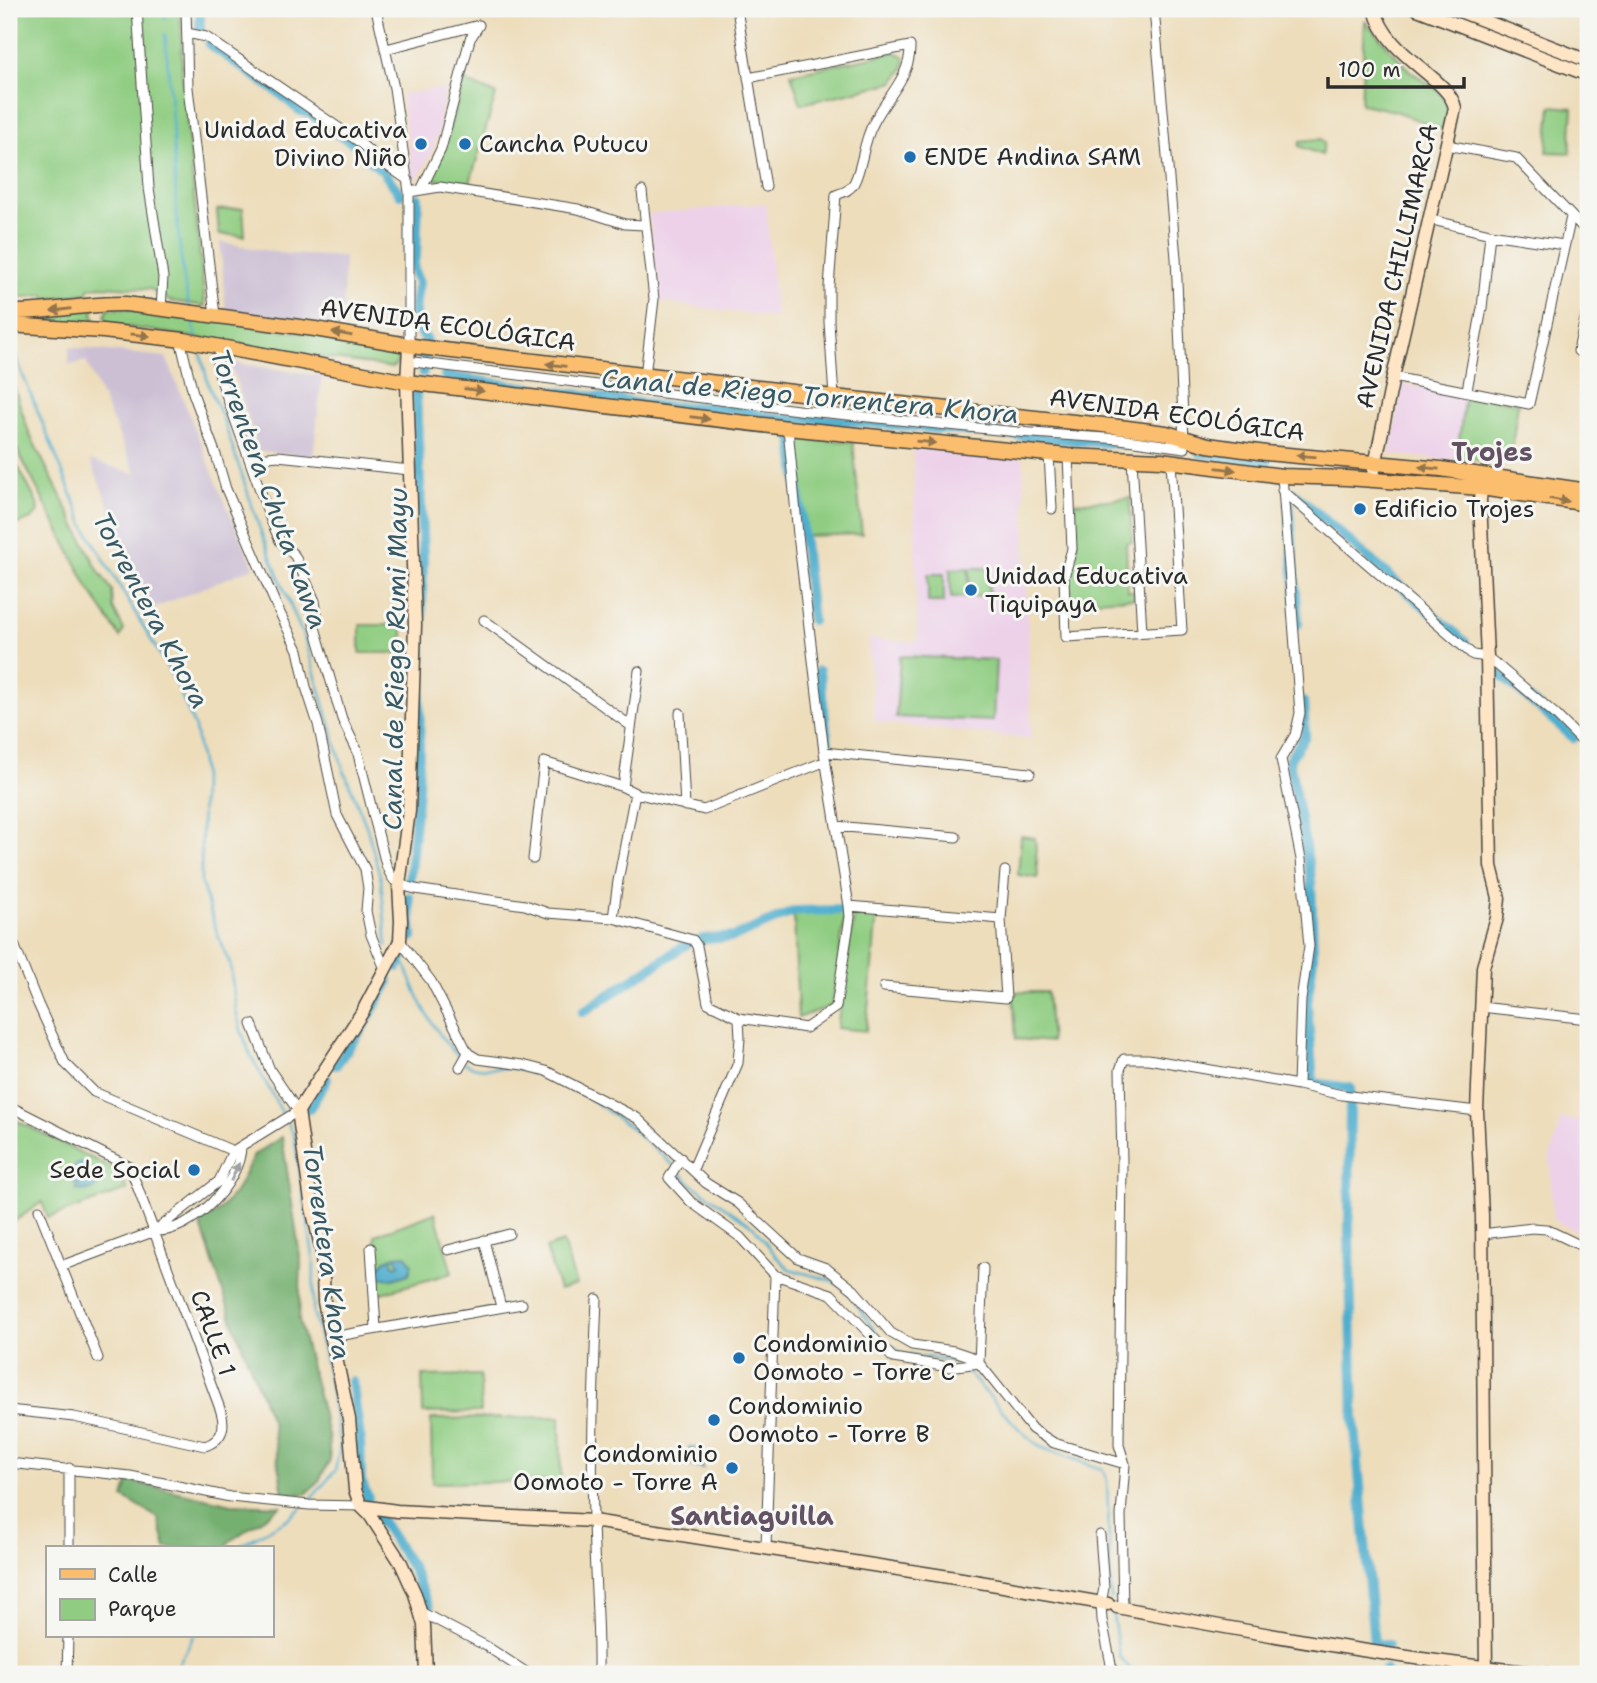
<svg xmlns="http://www.w3.org/2000/svg" width="1597" height="1683" font-family="'Shantell Sans',sans-serif">
  <style>
    .built { fill: #edd1e9 }
    .industrial { fill: #ccbfd4 }
    .green { fill: #90cd82; stroke: #5e7c56; stroke-width: 2 }
    .forest { fill: #74b070; stroke: #506e4e; stroke-width: 2 }
    .water { fill: #4faece; stroke: #3d6c7c; stroke-width: 2 }
    .lines { fill: none; stroke-linecap: round; stroke-linejoin: round }
    .stream { stroke: #4faece; stroke-width: 2.5 }
    .canal { stroke: #4faece; stroke-width: 10 }
    .street-casing { stroke: #484641; stroke-width: 11 }
    .secondary-casing { stroke: #484641; stroke-width: 15 }
    .primary-casing { stroke: #484641; stroke-width: 17 }
    .street { stroke: #fff; stroke-width: 9 }
    .secondary { stroke: #fde5c5; stroke-width: 12 }
    .primary { stroke: #fbbe6e; stroke-width: 14 }
    .oneway { fill: #93744c }
    .oneway2 { fill: #a0a0a0 }
    .poi-dot { fill: #1f6fb2; stroke: #f6f6f2; stroke-width: 2.5 }
    .labels { text-anchor: middle; stroke-width: 6; stroke-linejoin: round; paint-order: stroke }
    .poi-label { font-size: 24px; fill: #2b2b2b; stroke: #f6f6f2; text-anchor: start }
    .street-label { font-size: 24px; fill: #2b2b2b; stroke: #f6f6f2 }
    .water-label { font-size: 26px; font-style: italic; fill: #385964; stroke: #f6f6f2 }
    .neighbourhood-label { font-size: 26px; font-weight: bold; fill: #625264; stroke: #f6f6f2 }
  </style>
  <rect width="100%" height="100%" fill="#f6f6f2"/>
  <filter id="ink" filterUnits="userSpaceOnUse"><feTurbulence type="fractalNoise" baseFrequency=".0143" numOctaves="2"/><feDisplacementMap in="SourceGraphic" scale="14" xChannelSelector="R" yChannelSelector="G"/><feConvolveMatrix kernelMatrix="1 2 1 2 8 2 1 2 1" color-interpolation-filters="sRGB"/></filter>
  <filter id="wash" filterUnits="userSpaceOnUse"><feTurbulence type="fractalNoise" baseFrequency=".00686" numOctaves="4" result="noise"/><feDisplacementMap in="SourceGraphic" scale="28" xChannelSelector="R" yChannelSelector="G"/><feGaussianBlur stdDeviation="1.57" result="paint"/><feColorMatrix in="noise" values="0 0 0 0 0 0 0 0 0 0 0 0 0 0 0 0 0 1.4 0 .05"/><feComposite in="paint" operator="in"/></filter>
  <g filter="url(#wash)">
    <rect width="100%" height="100%" fill="#edddbb"/>
    <path class="built" d="M445,88l-6,44 -9,24 -12,22 -4,1 -13,-85z
      M766,203l10,115 -115,-16 -12,-88z
      M1403,384l62,11 -9,66 -66,-7z
      M913,448l110,10 8,281 -156,-17 -7,-83 49,3z
      M1561,1119l27,3v115l-35,-17 -3,-62z"/>
    <path class="industrial" d="M220,242l66,12 58,3 -1,69 -117,-15z
      M69,347l97,10 54,134 34,76 -102,42 -62,-149 46,14 -50,-113 -17,4z
      M230,362l92,14 -9,80 -54,-5z"/>
    <path class="green" d="M9,9h172l1,64 23,233 -35,-5 -20,-12 -49,-3 -12,2 -1,5 -42,6 -1,-4 -36,4z
      M1365,21l44,49 29,21 8,9 2,10 -6,20 -47,-19 -34,-7z
      M895,52l9,4c3,11 -4,18 -10,26l-93,22 -10,-30z
      M464,81l32,13 -26,89 -39,-4 8,-18z
      M1551,106l22,2 -3,45 -23,-1z
      M1321,139l3,4 -2,12 -23,-9 1,-5z
      M243,208l2,28 -26,-2 -2,-24z
      M95,306l-2,7 2,10 -23,1 -46,-7z
      M108,308l102,10 188,31 -1,15 -5,4 -283,-44 -4,-8z
      M9,371l20,62 69,137 14,20 1,18 11,22 -4,7 -32,-50 -79,-153z
      M1465,393l53,10 -8,60 -53,-5z
      M795,438l58,4 9,92 -56,2z
      M9,449l28,54 1,9 -6,7 -23,8z
      M1130,498l2,44 -6,1 2,48h7l-1,7 -63,3 -2,-22 8,-28 -3,-48z
      M968,568l1,29 -18,1 -1,-29z
      M970,568h18l1,28 -19,1z
      M928,574h16v28h-16z
      M360,625h43v28h-43z
      M900,656l96,4 -3,61 -97,-4z
      M1021,836l14,2 3,40 -20,-3z
      M845,912l-12,90 -4,5 -31,11 -4,-103z
      M860,913l17,1 -11,117 -29,-3 17,-113z
      M1013,992h34l4,50 -35,-3z
      M9,1117l107,53 5,4 6,16 -79,28 -6,-16 -33,23z
      M435,1213l17,60 -74,21 -3,-59z
      M563,1242l13,43 -17,5 -13,-42z
      M480,1375l1,37 -58,1 -1,-37z
      M560,1417l1,64 -129,2 -1,-64z"/>
    <path class="forest" d="M282,1137l19,126 -2,57 29,115 2,25 -13,24 -11,10h-23l-11,-71 -39,-101 -33,-99 17,-10 19,-22 18,-36z
      M129,1481l103,23 49,2 -52,36 -4,6h-59l-8,-30 -35,-21z"/>
    <path class="water" d="M80,1162l5,1 3,10 7,-1 5,6 -1,7 -10,6 -13,-1 2,-6h-3l-4,-7 5,-13z
      M406,1255l6,9 -3,10 -16,5 -13,-2 -2,-7 6,-9 9,-4 -1,7 4,2 4,-2 -5,-8z
      M689,1447l10,1v14l4,1v6l-15,-4z"/>
    <g class="lines">
      <path class="stream" d="M164,9l1,10
        M165,34c3,36 7,72 8,107 3,56 4,110 16,165
        M192,319l4,18
        M9,341l76,186 91,155 19,46 7,41 -1,113 18,57 11,25 6,47 5,19 9,24 34,62
        M199,347l10,40 13,29 41,122 43,105 37,125 24,60 14,51 6,67
        M402,956c13,37 30,76 59,103
        M465,1063c14,9 28,4 44,5 26,3 49,15 73,26
        M588,1097l43,31 42,37
        M287,1122l7,13 20,127 -1,49 16,67 11,69 -5,24 -26,30
        M677,1170l13,13 64,44 22,29 13,13 44,12 14,10 31,44 24,19 45,6 6,3
        M962,1369l6,4 53,58 19,16 62,22 5,11 4,119
        M236,1548l50,-28 15,-12
        M1112,1609l7,47 16,18
        M173,1674l21,-38"/>
      <path class="canal" d="M200,29v-20
        M209,44l73,51 17,15 12,4 17,14 27,16 6,9 22,18 17,23
        M418,198l-2,56c-5,12 -2,18 3,29 -4,19 -9,42 7,56
        M423,372l2,-20
        M445,376l215,30 79,2 18,7 35,5 19,-2 333,28
        M793,436l19,184
        M1200,453l67,10
        M1294,493l171,149
        M1289,503l9,121
        M1495,670l79,68
        M819,671l9,73
        M1303,702l2,34 -16,24 22,118 2,79 -6,48 6,78 37,5v5
        M409,883l9,-93 5,-234 -7,-163
        M409,897l3,40
        M702,939l32,-2 61,-26 48,-1
        M398,967l8,-18
        M583,1012l104,-68
        M336,1065l25,-35 28,-49
        M1350,1100l-1,134 5,183 20,227 14,1
        M309,1109l18,-30
        M352,1381l8,57 1,43 7,17
        M376,1513l35,53 18,41
        M431,1650l2,24
        M1385,1674v-4"/>
    </g>
  </g>
  <g filter="url(#ink)">
    <g class="lines">
      <defs>
        <path id="street" d="M137,9l12,179 14,89 -2,32
          M186,9l2,79 27,227
          M376,9l18,79 15,104v154
          M737,9l29,178
          M1154,9l22,249 8,183
          M187,33l19,4 152,104 21,19 29,20
          M386,49l93,-24
          M748,78l162,-32c1,31 -24,51 -37,78 -10,18 -10,41 -19,59 -5,8 -10,9 -18,12l-7,92v35l5,75
          M1447,145l69,13 72,75
          M422,188l19,-39 29,-110 9,-14
          M642,191l12,108 -9,77
          M409,192l31,-5 138,22 47,15 19,1
          M1428,219l62,15 74,11
          M180,339l13,54 23,62 10,34 50,116 22,45 8,37 12,37 19,91 28,54 3,19 -2,23 5,24 14,34
          M221,346l-4,19 5,18 48,135 10,23 15,15 20,45 2,13 -3,10 28,95 15,31 29,115c7,18 10,19 29,24l110,16 23,8 65,5 80,22 4,6 11,57 31,15 67,10 30,-21 14,-90 -1,-11 -25,-154 -26,-217 -10,-107
          M1578,351l10,-46
          M414,362l384,48 220,22 102,7 65,9
          M1393,377l136,27 42,-187
          M1467,390l15,-82 8,-74
          M1049,454l3,55
          M1068,456l4,93 -8,28 2,60 116,-7 -11,-168
          M249,459l29,-3 132,14
          M1132,459l10,173
          M1282,476l18,237 -5,22 -14,24 20,100 8,87 -8,54 -3,85
          M1282,490l191,165 14,2 9,7 59,50 33,33
          M484,620l147,106
          M680,713l5,93
          M824,752l206,21
          M623,787l16,-116
          M836,826l120,11
          M533,859l11,-97 79,25 12,6 69,17 122,-49
          M849,906l152,13
          M613,918l5,-37 17,-88
          M9,932l29,72 27,59 29,29 139,59
          M400,941l31,40 37,72 10,6 45,6 23,6 91,47 69,65 32,20 60,55 28,10 28,22 37,43 21,12 42,6 15,5 10,7 53,66 22,14 71,21
          M884,987l122,11 -5,-79 4,-48
          M1481,1007l107,12
          M460,1067l8,-14
          M9,1106l121,61 89,239c7,18 6,33 -14,40l-131,-29 -65,-7
          M681,1158l-12,20 22,24 49,35 35,38 56,19 62,64 56,9 30,-4 4,-95
          M693,1169l45,-106 2,-25 -1,-20
          M39,1210l59,148
          M155,1231c36,2 86,-48 86,-85
          M1482,1234l50,-6 14,1 42,20
          M484,1240l17,67
          M371,1248l5,80
          M448,1250l61,-16
          M61,1266l94,-35 64,-50 14,-30 65,-40 -28,-41 -18,-46
          M597,1299c-3,74 -6,147 -4,220 1,52 6,103 5,155
          M332,1337l190,-33
          M9,1463l121,13 100,21 79,8 52,1
          M69,1468v80
          M1100,1535l4,53 -3,15 1,17 11,54
          M766,1547l9,-272
          M1123,1608l-2,-93 4,-51 -6,-19 3,-283 -2,-92 4,-11h24l150,26 44,10 135,16
          M421,1612l65,34 43,28
          M67,1674l1,-38"/>
        <path id="secondary" d="M1417,9l171,66
          M1454,9l134,52
          M409,346l-2,36 8,243 -6,186 -10,74 2,36 -1,20 -37,70 -65,100 14,97 10,43 2,51 25,117 6,71 6,16 9,9 31,48 14,31 9,31 2,49
          M1372,480l21,-103 62,-269c-6,-31 -70,-52 -80,-99
          M1482,481l-2,19 7,157 4,209 8,32 -2,20 -14,49 -6,144 5,105 4,458
          M361,1506l36,5 196,10 369,58 146,25
          M1117,1607c143,27 287,53 431,67"/>
        <path id="primary" d="M9,312c39,1 77,-9 117,-8l189,25 104,18 415,50 269,28 63,8 42,12 58,8 175,16 147,22
          M9,325l94,6 81,9 223,42 381,46 280,28 93,4 121,16 65,2 134,10 107,16"/>
      </defs>
      <use href="#street" class="street-casing"/>
      <use href="#secondary" class="secondary-casing"/>
      <use href="#primary" class="primary-casing"/>
      <use href="#street" class="street"/>
      <use href="#secondary" class="secondary"/>
      <use href="#primary" class="primary"/>
    </g>
    <defs><path id="oneway-solid" d="M-6-.8H1V-3.2L6.5 0L1 3.2V.8H-6Z" transform="scale(1.75)"/></defs>
    <g class="oneway">
      <use href="#oneway-solid" transform="translate(61 310) rotate(172)"/>
      <use href="#oneway-solid" transform="translate(342 334) rotate(-170)"/>
      <use href="#oneway-solid" transform="translate(140 335) rotate(6)"/>
      <use href="#oneway-solid" transform="translate(556 365) rotate(-173)"/>
      <use href="#oneway-solid" transform="translate(474 390) rotate(7)"/>
      <use href="#oneway-solid" transform="translate(700 418) rotate(7)"/>
      <use href="#oneway-solid" transform="translate(926 442) rotate(5)"/>
      <use href="#oneway-solid" transform="translate(1306 456) rotate(-175)"/>
      <use href="#oneway-solid" transform="translate(1429 468) rotate(-174)"/>
      <use href="#oneway-solid" transform="translate(1226 469) rotate(7)"/>
      <use href="#oneway-solid" transform="translate(1559 500) rotate(9)"/>
    </g>
    <use class="oneway2" href="#oneway-solid" transform="translate(235 1172) rotate(-65)"/>
  </g>
  <g class="poi-dot">
    <circle cx="421" cy="144" r="7"/>
    <circle cx="465" cy="144" r="7"/>
    <circle cx="910" cy="157" r="7"/>
    <circle cx="1360" cy="509" r="7"/>
    <circle cx="971" cy="590" r="7"/>
    <circle cx="194" cy="1170" r="7"/>
    <circle cx="739" cy="1358" r="7"/>
    <circle cx="714" cy="1420" r="7"/>
    <circle cx="732" cy="1468" r="7"/>
  </g>
  <g class="labels">
    <g class="poi-label">
      <text x="407" y="138" text-anchor="end">Unidad Educativa<tspan x="407" dy="28">Divino Niño</tspan></text>
      <text x="479" y="152">Cancha Putucu</text>
      <text x="924" y="165">ENDE Andina SAM</text>
      <text x="1374" y="517">Edificio Trojes</text>
      <text x="985" y="584">Unidad Educativa<tspan x="985" dy="28">Tiquipaya</tspan></text>
      <text x="180" y="1178" text-anchor="end">Sede Social</text>
      <text x="753" y="1352">Condominio<tspan x="753" dy="28">Oomoto - Torre C</tspan></text>
      <text x="728" y="1414">Condominio<tspan x="728" dy="28">Oomoto - Torre B</tspan></text>
      <text x="718" y="1462" text-anchor="end">Condominio<tspan x="718" dy="28">Oomoto - Torre A</tspan></text>
    </g>
    <g class="street-label">
      <text transform="translate(1397 266) rotate(-77)" y="8">AVENIDA CHILLIMARCA</text>
      <text transform="translate(448 325) rotate(8)" y="8">AVENIDA ECOLÓGICA</text>
      <text transform="translate(1177 415) rotate(8)" y="8">AVENIDA ECOLÓGICA</text>
      <text transform="translate(213 1333) rotate(70)" y="8">CALLE 1</text>
    </g>
    <g class="water-label">
      <text transform="translate(810 396) rotate(5)" y="9">Canal de Riego Torrentera Khora</text>
      <text transform="translate(269 489) rotate(70)" y="9">Torrentera Chuta Kawa</text>
      <text transform="translate(151 610) rotate(62)" y="9">Torrentera Khora</text>
      <text transform="translate(395 659) rotate(-89)" y="9">Canal de Riego Rumi Mayu</text>
      <text transform="translate(327 1252) rotate(82)" y="9">Torrentera Khora</text>
    </g>
    <g class="neighbourhood-label">
      <text x="1492" y="461">Trojes</text>
      <text x="752" y="1525">Santiaguilla</text>
    </g>
  </g>
  <rect width="1597" height="1683" fill="none" stroke="#f6f6f2" stroke-width="35"/>
  <rect x="46" y="1546" width="228" height="91" fill="#f6f6f2" stroke="#a5a5a2" stroke-width="2"/>
  <rect x="60" y="1569" width="35" height="10" fill="#fbbe6e" stroke="#a5a5a2" stroke-width="2"/>
  <text x="108" y="1582" font-size="21" fill="#2b2b2b">Calle</text>
  <rect x="60" y="1599" width="35" height="21" fill="#90cd82" stroke="#a5a5a2" stroke-width="2"/>
  <text x="108" y="1616" font-size="21" fill="#2b2b2b">Parque</text>
  <path d="M1328 77v10h136v-10" fill="none" stroke="#2b2b2b" stroke-width="3.5"/>
  <text x="1338" y="77" font-size="21" fill="#2b2b2b" stroke="#f6f6f2" stroke-width="5" paint-order="stroke">100 m</text>
</svg>
